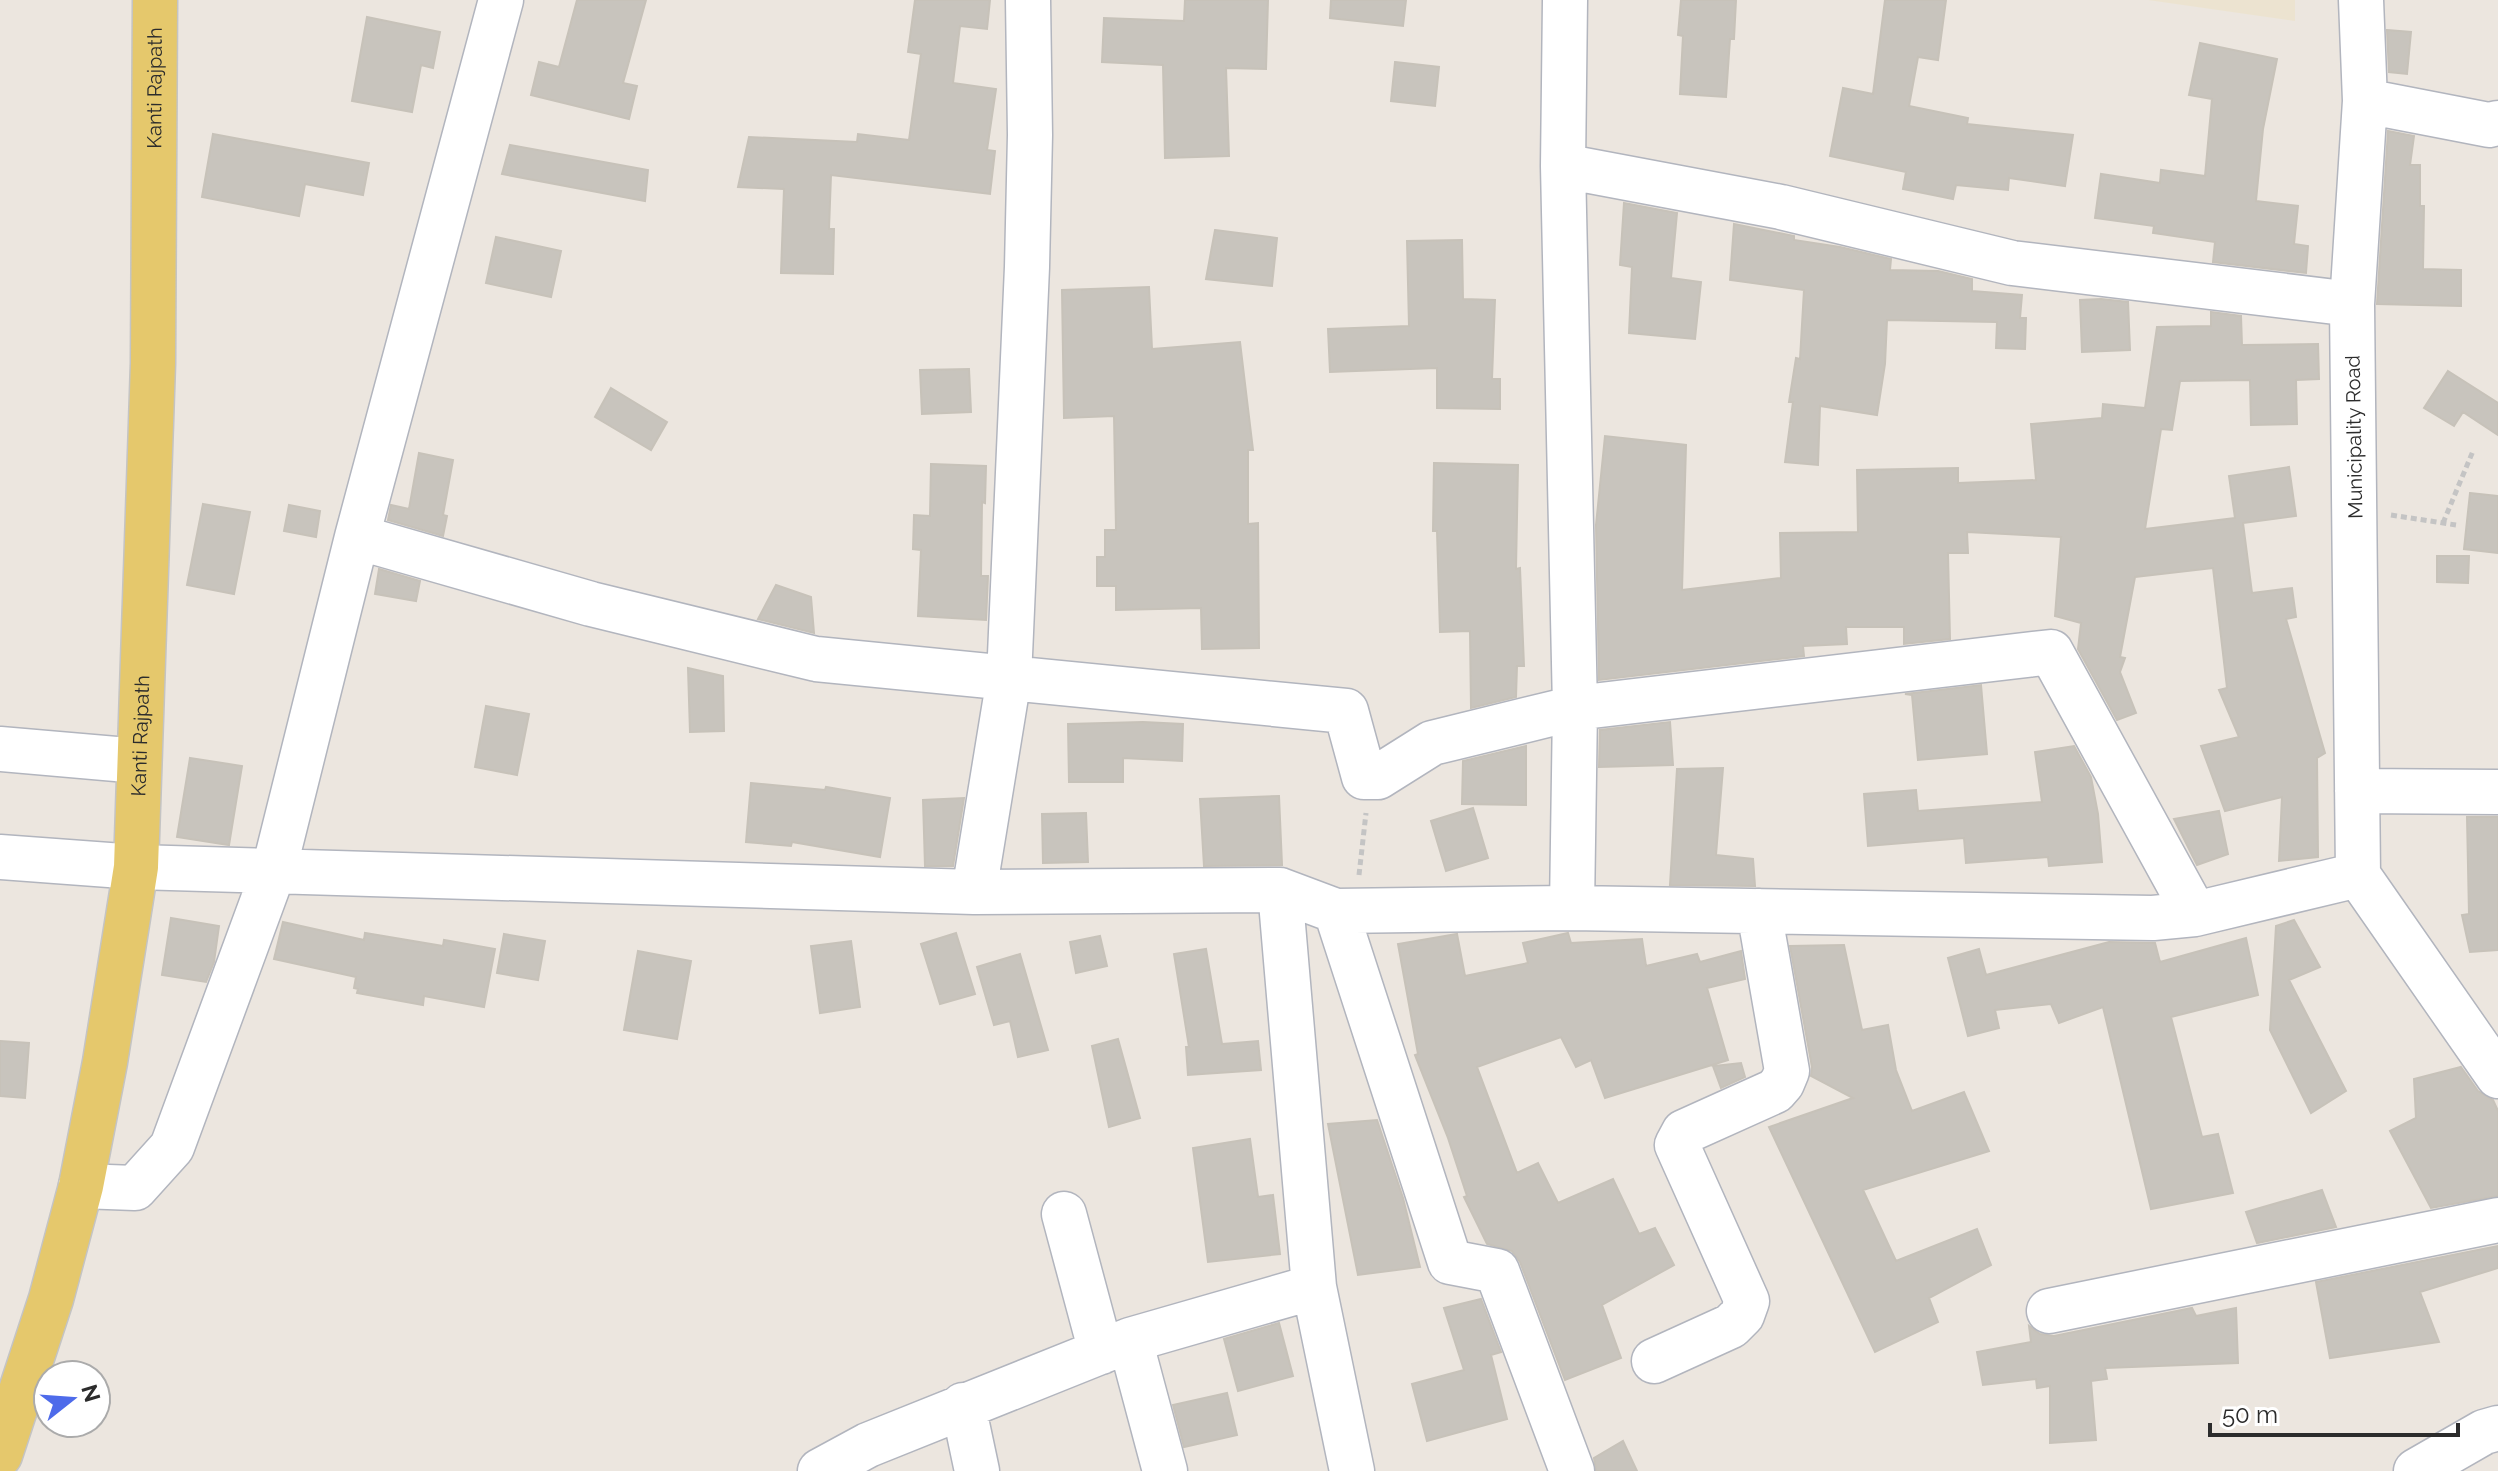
<svg xmlns="http://www.w3.org/2000/svg" width="2498" height="1471" font-family="Raleway,sans-serif">
  <style>
    .education { fill: #ece3d0 }
    .building { fill: #c8c4bd; stroke: #c7c2b9; stroke-width: 2 }
    .lines { fill: none; stroke-linecap: round; stroke-linejoin: round }
    .minor-casing { stroke: #b2b5be; stroke-width: 47 }
    .major-casing { stroke: #c4c4c4; stroke-width: 47 }
    .path { stroke: #c4c4c4; stroke-width: 5; stroke-dasharray: 6 4; stroke-linecap: butt }
    .minor { stroke: #fff; stroke-width: 44 }
    .major { stroke: #e5c86c; stroke-width: 44 }
    .labels { text-anchor: middle; stroke-width: 6; stroke-linejoin: round; paint-order: stroke }
    .street-label { font-size: 20px; fill: #2c2c2c; stroke: #fff }
  </style>
  <rect width="100%" height="100%" fill="#ece6df"/>
  <path class="education" d="M2148,0h147v21z"/>
  <path class="building" d="M577,0h69l-23,83 14,3 -8,33 -98,-24 8,-33 20,5z
    M915,0h75l-3,29 -27,-3 -7,57 43,6 -9,61 8,1 -5,43 -159,-19 -2,54h5l-1,45 -52,-1 3,-84 -46,-2 11,-50 108,5 1,-8 51,6 12,-86 -13,-2z
    M1185,0h83l-2,69 -40,-1 3,88 -64,2 -2,-93 -61,-3 2,-44 80,3z
    M1331,0h75l-3,26 -73,-8z
    M1681,0h55l-2,39h-4l-4,58 -46,-3 3,-58 -5,-1z
    M1885,0h61l-8,60 -20,-3 -9,49 59,12 -1,6 106,11 -8,51 -56,-8 -1,12 -52,-5 -3,14 -50,-10 3,-17 -76,-16 13,-68 30,6z
    M367,17l73,15 -7,36 -12,-3 -9,47 -60,-11z
    M2387,30l24,2 -4,42 -18,-2z
    M2200,43l77,16 -14,70 -7,72 42,5 -4,38 14,2 -2,27 -93,-11 2,-20 -62,-9 1,-7 -59,-8 6,-44 59,9 1,-13 44,6 7,-77 -23,-4z
    M1395,62l44,5 -4,39 -44,-5z
    M2388,131l26,5 -4,29h10v41h4l-1,63 38,1v36l-84,-2z
    M213,134l156,29 -6,32 -58,-11 -6,32 -97,-19z
    M510,145l138,25 -3,31 -143,-27z
    M1624,203l53,10 -6,65 30,4 -6,57 -66,-6 3,-66 -12,-2z
    M1734,224l60,12v4l46,7 51,12 -1,11 48,1 34,8v12l50,4 -2,23h6l-1,31 -29,-1 1,-26 -110,-2 -2,44 -8,51 -57,-9 -2,59 -33,-3 8,-60h-4l7,-44 4,1 4,-69 -74,-10z
    M1215,230l62,8 -5,48 -66,-7z
    M496,237l65,14 -10,46 -65,-14z
    M1462,240l1,59 32,1 -3,79h8v30l-63,-1v-40l-107,4 -2,-43 81,-3 -2,-85z
    M1149,287l3,62 88,-7 13,108h-5v74l10,-1 1,125 -57,1 -1,-41 -85,2v-24h-19v-29h8v-27h11l-2,-114 -50,2 -2,-128z
    M2101,299l27,3 2,48 -48,2 -2,-52z
    M2211,312l30,4 1,29 76,-1 1,35 -23,1 1,44 -46,1 -1,-45 -70,1 -8,49 -11,-1 -16,100 90,-11 -6,-42 60,-9 7,49 -53,7 9,70 40,-5 4,29 -10,2 39,134 -8,5 1,99 -39,4 3,-64 -57,14 -24,-65 38,-9 -20,-47 8,-2 -14,-120 -78,9 -15,80 5,1 -5,14 16,41 -19,7 -39,-71 3,-26 -26,-7 6,-79 -94,-5 1,21h-20l2,86 -46,5v-17h-58l1,17 -44,2 1,10 -205,24 -3,-155 9,-89 81,9 -4,145 99,-12 -1,-45 78,-1 -1,-62 101,-2v15l78,-3 -5,-56 71,-6 1,-14 42,4 12,-81 54,-1z
    M969,369l2,43 -49,2 -2,-44z
    M2448,371l50,32v32l-35,-23 -9,14 -30,-18z
    M611,388l56,34 -16,28 -56,-33z
    M419,453l34,7 -10,55 4,1 -4,20 -55,-16 3,-15 18,4z
    M1434,463l84,2 -2,104 4,-1 4,98h-7l-1,31 -45,11 -1,-77 -30,1 -3,-101h-4z
    M931,464l55,2 -1,37 -3,-1 -1,74h7l-2,44 -68,-4 3,-66 -8,-1 1,-34 16,1z
    M2470,493l28,3v57l-34,-4z
    M203,504l47,8 -16,82 -47,-9z
    M289,505l31,6 -4,26 -32,-6z
    M2437,556h32l-1,27 -31,-1z
    M379,569l41,12 -4,20 -41,-7z
    M776,585l35,12 3,36 -56,-14z
    M688,668l35,8 1,55 -34,1z
    M1981,685l6,69 -69,6 -6,-65 -7,-1z
    M486,706l43,8 -12,61 -42,-8z
    M1143,722l40,2 -1,37 -59,-3v24h-54l-1,-58z
    M1670,722l3,43 -74,2 1,-37z
    M1526,746v59l-64,-1 1,-43z
    M2074,746l17,31 7,37 4,48 -53,4 -1,-9 -82,6 -2,-25 -96,8 -4,-52 52,-4 2,21 124,-9 -7,-50z
    M190,758l52,8 -13,79 -52,-8z
    M1723,768l-7,87 37,4 2,27 -85,-1 7,-116z
    M751,783l74,7 1,-3 64,11 -10,59 -88,-15 -1,4 -45,-4z
    M1279,796l3,69 -78,1 -4,-67z
    M964,798l-11,68h-28l-2,-66z
    M1473,808l15,50 -42,13 -15,-50z
    M2219,811l9,43 -31,11 -23,-46z
    M1086,813l2,49 -45,1 -1,-49z
    M2467,817h31v133l-28,2 -8,-37 7,-1z
    M171,918l48,8 -5,36 -8,20 -44,-7z
    M2294,920l26,47 -31,13 57,111 -35,22 -41,-83 6,-104z
    M283,922l81,18 1,-7 78,13 1,-6 51,9 -11,58 -60,-11 -1,9 -66,-12 1,-4 -4,-1 2,-11 -82,-18z
    M956,933l19,61 -35,10 -19,-60z
    M1568,933l3,10 71,-4 4,27 51,-12 3,8 41,-11 4,28 -38,9 21,72 -123,38 -14,-38 -15,7 -15,-30 -84,30 40,106 21,-10 20,40 55,-24 26,55 16,-6 19,37 -72,40 19,53 -56,22 -45,-118 -8,-11 -25,-7 -23,-47 3,-1 -19,-58 -33,-83 3,-1 -20,-110 59,-10 8,42 63,-13 -5,-20z
    M504,934l41,7 -7,39 -41,-7z
    M1100,936l7,30 -31,7 -6,-31z
    M2246,938l12,57 -87,22 31,120 16,-3 15,59 -82,16 -48,-202 -44,16 -8,-19 -56,6 4,18 -31,8 -20,-78 31,-9 7,26 123,-33 46,1 5,19z
    M851,941l9,66 -40,6 -9,-67z
    M1844,945l18,85 26,-5 8,45 16,41 52,-19 25,59 -126,39 33,71 81,-32 14,36 -62,33 9,24 -63,30 -106,-225 84,-29 -42,-22 1,-9 -22,-121z
    M1206,949l16,95 36,-3 3,29 -73,5 -2,-28h3l-15,-93z
    M638,951l53,10 -14,78 -53,-9z
    M1020,954l28,96 -30,7 -8,-36 -16,4 -17,-58z
    M1118,1039l22,79 -31,9 -17,-81z
    M0,1041l29,2 -4,55 -25,-2z
    M1741,1063l4,14 -24,11 -8,-22z
    M2461,1067l17,24 15,9 5,11v85l-67,12 -41,-77 26,-13 -2,-39z
    M1377,1120l26,78 17,69 -62,8 -30,-151z
    M1250,1139l8,58 15,-2 7,59 -72,8 -15,-114z
    M2322,1190l14,37 -79,16 -11,-31z
    M2498,1246v22l-78,24 19,50 -109,16 -14,-76z
    M1481,1299l20,53 -10,3 16,64 -80,22 -15,-57 52,-14 -20,-62z
    M2192,1308l4,8 40,-8 2,55 -133,5 2,11 -16,2 5,59 -46,3v-57l-13,2 -1,-9 -53,6 -6,-33 54,-10 -2,-16 11,8 14,2z
    M1279,1323l14,53 -55,15 -14,-52z
    M1227,1393l10,42 -53,12 -11,-42z
    M1623,1441l14,30h-41l-2,-13z"/>
  <g class="lines">
    <defs>
      <path id="minor" d="M1565,0l-2,166 12,542 -3,200
        M2365,101l124,24 9,-2
        M1563,166l218,41 231,56 340,41
        M357,537l234,67 225,55 530,52 18,66h14l54,-34 143,-35 476,-56 144,262
        M0,749l139,12
        M2357,791l141,1
        M0,857l136,10 838,25 306,-2 56,21 236,-3 581,10 42,-4 163,-39
        M2358,875l-6,-571 13,-203 -4,-101
        M2358,875l140,201
        M1280,890l34,397 38,184
        M974,892l35,-214 18,-411 3,-132 -2,-135
        M1336,911l114,351 47,9 75,200
        M81,1186l54,2 37,-41 102,-277 83,-333 144,-537
        M1064,1214l37,138
        M2049,1311l449,-91
        M1654,1361l77,-35 11,-11 5,-14 -70,-156 7,-13 91,-41 7,-8 5,-12 -28,-160
        M963,1405l14,66
        M820,1471l48,-26 262,-105
        M1165,1471l-35,-131 184,-53
        M2416,1471l68,-39 14,-4"/>
      <g id="major">
        <path id="s1" d="M0,1455l51,-156 30,-113 24,-124 31,-195 17,-504 2,-363"/>
      </g>
    </defs>
    <use href="#minor" class="minor-casing"/>
    <use href="#major" class="major-casing"/>
    <path class="path" d="M2391,515l65,10
      M2443,523l30,-72
      M1359,875l7,-62"/>
    <use href="#minor" class="minor"/>
    <use href="#major" class="major"/>
  </g>
  <g class="labels">
    <g class="street-label">
      <text dy="7" stroke="none"><textPath href="#s1" startOffset="1384">Kanti Rajpath</textPath></text>
      <text transform="translate(2354 437) rotate(-91)" y="7">Municipality Road</text>
      <text dy="7" stroke="none"><textPath href="#s1" startOffset="736">Kanti Rajpath</textPath></text>
    </g>
  </g>
  <g transform="translate(72 1399) rotate(73)"><circle r="38" fill="#ffffff" stroke="#ababab" stroke-width="2"/>
  <path d="M0-6L14 30L0 20L-14 30Z" fill="#4e6bea"/>
  <text y="-12" font-size="22" font-weight="bold" text-anchor="middle" fill="#2c2c2c">N</text>
  </g>
  <path d="M2210 1423v12h248v-12" fill="none" stroke="#2c2c2c" stroke-width="4"/>
  <text x="2222" y="1423" font-size="24" fill="#2c2c2c" stroke="#ffffff" stroke-width="6" paint-order="stroke">50 m</text>
</svg>
